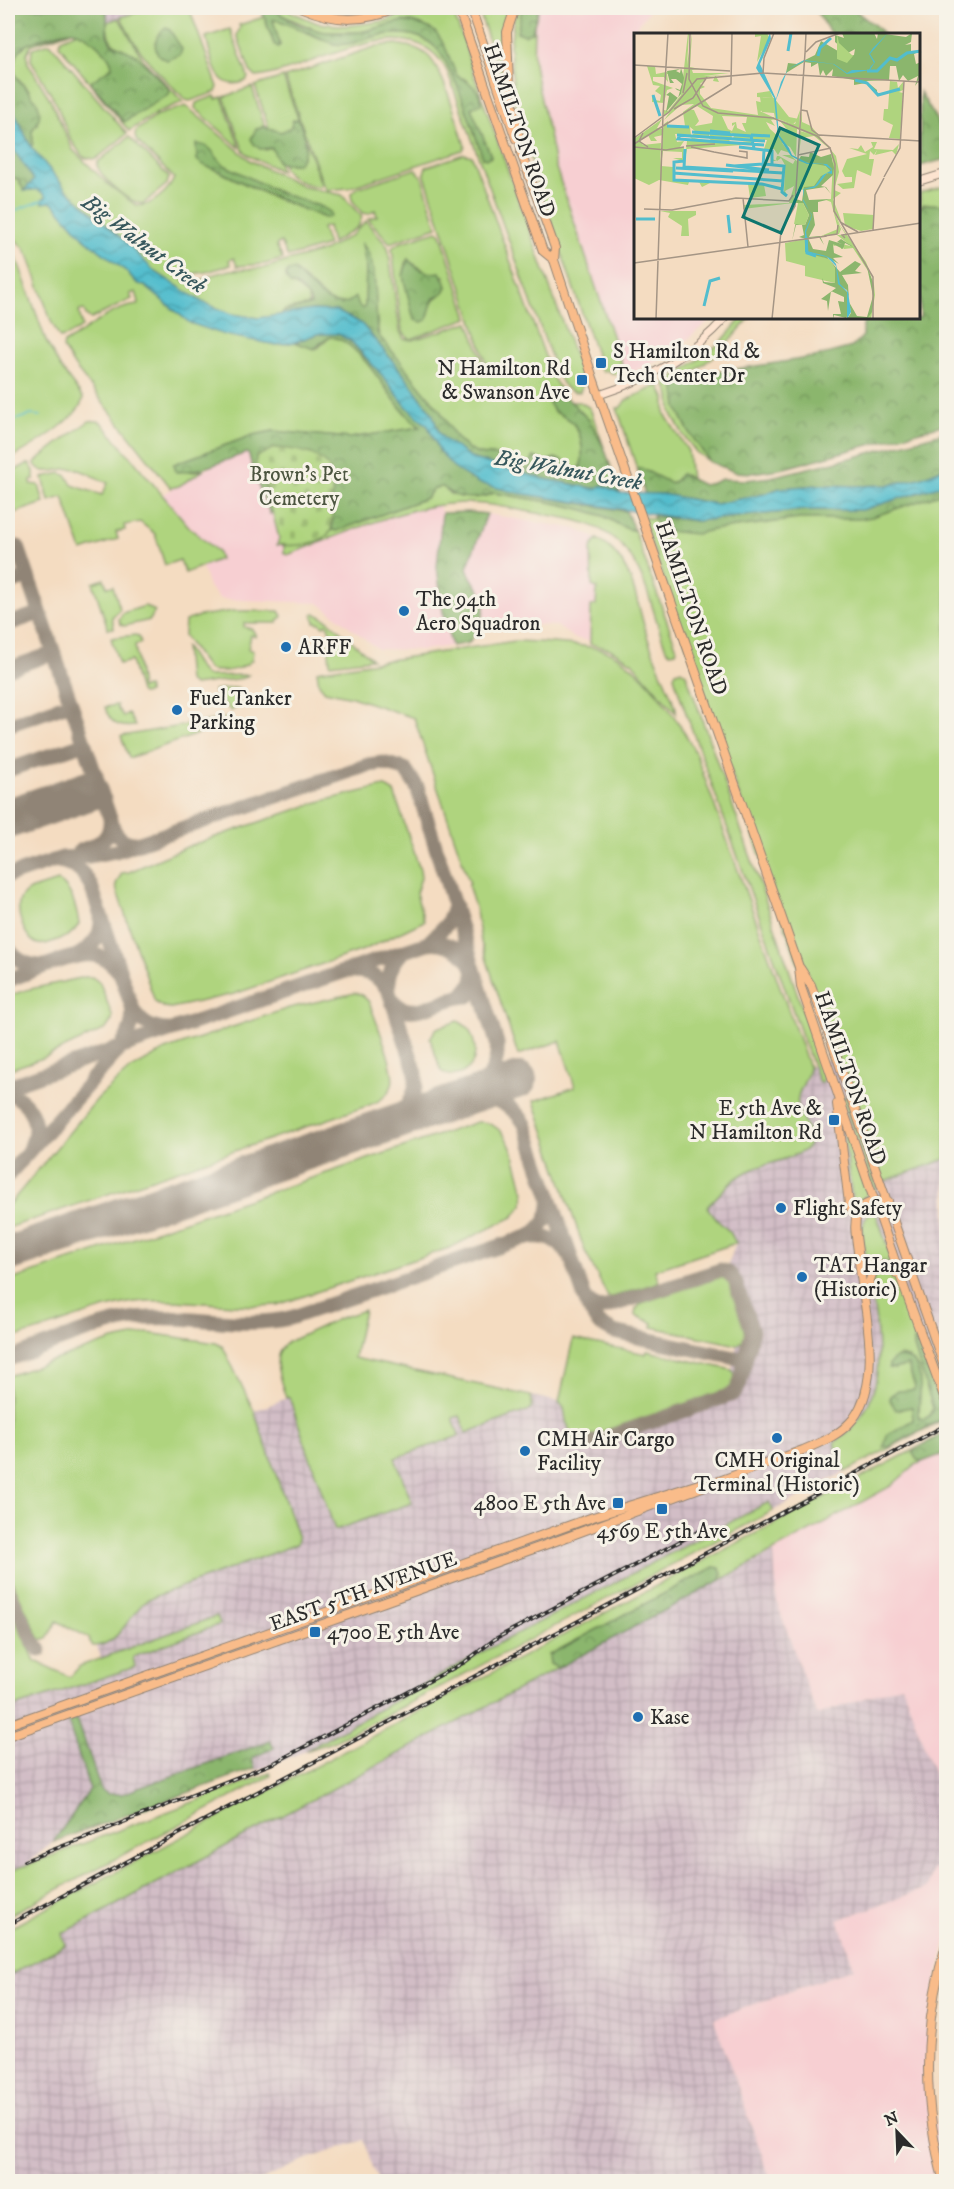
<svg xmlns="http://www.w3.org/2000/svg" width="954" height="2189" font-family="'IM FELL DW Pica',serif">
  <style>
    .built { fill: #f7cfd2 }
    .industrial { fill: url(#industrial-grid) }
    .green { fill: #afd47e; stroke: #6d8054; stroke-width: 1.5; fill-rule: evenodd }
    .forest { fill: url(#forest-crowns); stroke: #5b704c; stroke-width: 1.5 }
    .cemetery { fill: url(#cemetery-stones); stroke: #6d8054; stroke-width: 1.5 }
    .water { fill: url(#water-waves); stroke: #3e747c; stroke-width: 1.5 }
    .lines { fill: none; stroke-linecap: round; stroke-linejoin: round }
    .stream { stroke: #52bdcd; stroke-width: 1.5 }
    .taxiway { stroke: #908476; stroke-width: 15 }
    .runway { stroke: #908476; stroke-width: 36 }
    .secondary-casing { stroke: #908476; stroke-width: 9 }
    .primary-casing { stroke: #908476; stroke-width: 10 }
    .motorway-casing { stroke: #908476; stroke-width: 10 }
    .secondary { stroke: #fde4d0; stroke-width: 7 }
    .primary { stroke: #f9bc8a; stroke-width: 8 }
    .motorway { stroke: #f9bc8a; stroke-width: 8 }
    .rail-casing { stroke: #2b2b2b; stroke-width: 4 }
    .rail { stroke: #f7f3e8; stroke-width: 1.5; stroke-dasharray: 4.5; stroke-linecap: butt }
    .poi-dot { fill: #1f6fb2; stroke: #f7f3e8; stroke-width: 2 }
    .labels { text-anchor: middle; stroke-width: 6; stroke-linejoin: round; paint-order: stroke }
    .street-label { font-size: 21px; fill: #2b2b2b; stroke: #f7f3e8 }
    .poi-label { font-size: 21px; fill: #2b2b2b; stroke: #f7f3e8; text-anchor: start }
    .park-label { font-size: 21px; fill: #4c5540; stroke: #f7f3e8 }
    .water-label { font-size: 22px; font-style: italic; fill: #37575c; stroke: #f7f3e8 }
    .inset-river { fill: none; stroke: #52bdcd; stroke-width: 3 }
    .inset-road { fill: none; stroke: #a49585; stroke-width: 1.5 }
    .view { fill: #0f766e; fill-opacity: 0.15; stroke: #0f766e; stroke-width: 3 }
    .inset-edge { fill: none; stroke: #2b2b2b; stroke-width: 3 }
  </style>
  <defs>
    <pattern id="industrial-grid" width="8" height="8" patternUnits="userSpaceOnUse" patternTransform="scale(1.5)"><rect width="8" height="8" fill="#d2bdc6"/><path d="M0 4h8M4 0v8" fill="none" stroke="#b4a3aa"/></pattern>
    <pattern id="forest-crowns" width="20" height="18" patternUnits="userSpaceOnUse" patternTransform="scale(1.5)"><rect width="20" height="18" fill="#8bb66d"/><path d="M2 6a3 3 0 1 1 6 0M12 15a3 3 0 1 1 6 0" fill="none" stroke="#72945a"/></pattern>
    <pattern id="cemetery-stones" width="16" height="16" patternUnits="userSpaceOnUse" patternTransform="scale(1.5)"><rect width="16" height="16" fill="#afd47e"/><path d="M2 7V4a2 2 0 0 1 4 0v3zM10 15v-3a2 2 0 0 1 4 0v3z" fill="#97b66d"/></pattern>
    <pattern id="water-waves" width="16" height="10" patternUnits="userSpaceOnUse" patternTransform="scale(1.5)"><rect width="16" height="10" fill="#52bdcd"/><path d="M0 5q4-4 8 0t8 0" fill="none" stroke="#449aa7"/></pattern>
  </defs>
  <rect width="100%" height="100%" fill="#f7f3e8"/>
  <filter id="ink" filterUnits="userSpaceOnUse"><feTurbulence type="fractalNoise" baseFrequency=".0167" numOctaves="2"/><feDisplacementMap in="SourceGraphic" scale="12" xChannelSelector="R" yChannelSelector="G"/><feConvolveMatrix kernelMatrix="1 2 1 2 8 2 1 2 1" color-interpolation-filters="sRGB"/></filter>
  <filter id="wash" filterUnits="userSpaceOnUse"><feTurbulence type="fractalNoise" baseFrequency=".008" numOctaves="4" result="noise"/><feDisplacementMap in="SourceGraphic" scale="24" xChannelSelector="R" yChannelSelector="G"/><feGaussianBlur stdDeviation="1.35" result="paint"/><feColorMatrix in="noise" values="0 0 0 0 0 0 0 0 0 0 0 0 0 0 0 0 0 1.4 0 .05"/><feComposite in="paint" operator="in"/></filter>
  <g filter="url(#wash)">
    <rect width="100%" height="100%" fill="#f4dcc1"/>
    <path class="built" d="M539,8h112l-17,23 2,287h76l-31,27 -29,18 -27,13 -14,-47 -38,-105 -19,-62 -5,-34 -10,-33 -4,-26 -1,-42z
      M247,453l2,2 2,10 16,42 4,6 1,-2 3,10 4,17 -1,6 6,1 3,9 121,-43 30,-7 4,9 -5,54 7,53 8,26 -28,4 -46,-1 -59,-46 -99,-4 -11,-12 -7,-20 18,-8 -58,-64 42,-25 20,-9z
      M487,514l89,15 21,10 -4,3 -1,44 5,1 -1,18 -5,1 -2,35 -15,-3 -17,-12 -39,-2 -35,-7 1,-18 -14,-22 -3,-9z
      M946,1453v354l-44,-122 -85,30 -40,-112 -3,-51 117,-66 24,-21z
      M934,1868l12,3v71l-11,42 -6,97 15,100h-173l-57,-162 140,-51 -16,-48 89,-32z"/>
    <path class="industrial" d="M103,8h48l-44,14v-10z
      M837,1056l45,126 64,-23v195l-18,6 -33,-83 -24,3 7,67 -1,24 -5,28 -7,13 -9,13 -22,18 11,29 -72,39 -5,-9 -282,148 -181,101 -49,20 -4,-13 21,-10 -3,-7 -148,53h-14l-7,-4 -24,-71 -9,3 22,68 -37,52 -26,22 -19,8v-163l127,-42 -3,-10 88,-33 -3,-8 -116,42 -4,-12 12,-4 28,-34 11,-9 149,-55 1,-6 -44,-127 35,-14 47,133 59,-72 64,-22 -6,-18 7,-2 6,17 67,-30 -2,-7 28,6 5,6 12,35 151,-52 5,-3 4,-11 -4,-7 5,-25 7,-7 1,-7 -17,-51 -4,-4 12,-33 -10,-15 -9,-8 -10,-13 30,-30 72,-35 -11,-35 1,-13 8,-16 2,-11z
      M774,1552l3,51 40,112 85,-30 44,122v64l-12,-3 -7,20 -89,32 16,48 -140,51 57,162h-393l-15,-41 -61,21 -42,20 -251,1 -1,-3v-203l57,-31 -4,-11z"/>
    <path class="green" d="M151,8h38l29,79 -2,5 -26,9 -4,-1c-26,-25 -50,-48 -65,-83z
      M273,8h9l35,15 30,3 38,-5 37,-13h29l13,33 7,26 111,310 1,6 -3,9c-12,1 -17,-6 -22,-16l-110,-303c-34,-73 -136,-2 -192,4l-6,-6 -13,-36 3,-7 -1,-3 25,-8 10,27 6,1 -7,-25h5l56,24c19,3 38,-10 58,-10 16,-1 31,2 43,13 19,18 38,84 48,111h7l1,-2 -20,-48 9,-12 -13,-16 -10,-4 -22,-44 -4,-3 -19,-7 -9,-1 -42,11h-40l-39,-17z
      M478,8h30l-5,33v43z
      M516,8h6l-1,3 10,21 3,-5c0,13 -2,29 1,42 5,32 15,62 19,93l68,203 1,7c-7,3 -11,2 -17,-2l-3,2 -2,-3 -62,-182 -25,-90 -4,-51z
      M119,18l25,43 39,41 -23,9 -31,20 -70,-86 2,-6 16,-7c13,5 34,20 35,35l-19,14 43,-26c-19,-9 -29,-9 -29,-33z
      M230,29l18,48 -2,4c-31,13 -34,-22 -40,-44z
      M72,31l-41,14 -4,8 1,10 23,38 22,49 37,36 26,19c13,4 34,-15 38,-27l-38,-38 -1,-5 1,-4 22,-16 28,-9 65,55 54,26 37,8 20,22 -4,10 -26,16 -4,-17 -6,2 6,17 -40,12 -7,-15 -5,3 7,14 -18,5 -28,2 -3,-8 -5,2 2,5 -25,7 -23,3 1,6 6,-2 2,6 20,-10 19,-5 33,-2 61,-18 27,-15 14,-14 22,26 12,84 4,8 9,1 56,-18 18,50 4,5 -67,-204 2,-6 38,-13 8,2 81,222 11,17h-5l-6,16c7,4 16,7 20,13 10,11 13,37 4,49h-4l-5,-9 -13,-6 -11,4 -10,-5 -3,12 -4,1 -11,-4 -5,-7 -5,-3 -29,-2 -9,-5 -12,-11 -10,-13 -7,-16 -60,-72 -9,-81 -7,-11 3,21 -1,40 -2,3 -12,-7 -15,2 -8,-3 -34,-31 -8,4v5l22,17 1,9 -24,5 -6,6 -21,2 -26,-4 -30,-12 -48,-31 -27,-28 -62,-55 -34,-41 2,-4 -1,-13 5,-6 -8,-34 -15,-16 -1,-5 5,-17 10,-9zM217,160l7,5 54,27 44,15 3,11 -53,-21 -56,-27z
      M50,43l77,91 -31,25 -10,-1 -4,-2 -11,-16 -16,-39 -24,-41 1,-12z
      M396,44c11,2 22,3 31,11 16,13 31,69 38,91l-2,4 -115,38 -21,2 -4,-5 -38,-108 92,-31z
      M283,77l16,44 -5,-1 -3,8 -10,4 -12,-4 -14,-42z
      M252,87l13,40 -3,-1 3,24 7,-2 2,2 7,21 -32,-15 -6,-6 -19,-53z
      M215,96l1,3 6,-2 18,51 -45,-40 1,-5z
      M129,137l40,40 -2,7 -24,20c-17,-3 -38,-22 -46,-38l1,-4z
      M306,142l15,42 -2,3c-14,-3 -32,-8 -37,-23 22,2 19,-4 24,-22z
      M415,169l7,8 15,50 -47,16 -22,-24 9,-3 -2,-6 -6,4 -7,-1 -10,-13 -1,-7 6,-5z
      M8,177l10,2 6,12 13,-2 6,3 42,47 42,33 10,11 8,3 45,37 15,4 71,18 19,-3 19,7 4,-1 12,-11c28,1 58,59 76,77 4,5 10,9 14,13l-70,11 -77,-7 -20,4 -79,29 19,8 11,-2 -25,16 -8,2 -96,-121 -12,-19 1,-5c25,-13 44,-35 74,-38l1,-3 -3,-10 -6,2 2,5 -41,20 -5,-4 -2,-5 -5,1 3,16 -15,9 -7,2 -9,-17 -22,-64 -5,-9 -16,-15z
      M946,186v19l-22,-1 -4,4v-15z
      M437,231l4,3 27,84 -57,21 -3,-1 -6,-7 -10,-83 7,-5zM407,260l20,12 17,4 3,11c-6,12 -14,8 -19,24l-25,-35z
      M8,247l9,12 29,82 14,26 23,31c-3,22 -57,52 -75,62z
      M742,318h8l-31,34 -44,35 2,20 12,25 21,30 -14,-10 -12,-16 -13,-24 -1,-16 -5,-13 41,-29 16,-13z
      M659,385l6,13v16l23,37 3,29 -5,-5 -9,3 -3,4h-8l-25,-14 -4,1 -19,-58 -1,-3h3l6,-8z
      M571,402h9l10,6 15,42 -15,-29z
      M89,421h9l4,2 89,106 26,22 3,8 -35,14 -5,-13 -15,5 -10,-31 -15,-12 -16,3 1,5 -9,2 2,7 -36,12 -19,-54 -14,4 -6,-24 18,-4 6,3 5,9 30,10 6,-12c-10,-4 -22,-12 -32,-14 -14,-3 -33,10 -41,-5 2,-7 44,-35 54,-43z
      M27,464h3l4,7v9h-3v4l8,1 5,18 -36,12v-41z
      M946,484v675l-64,23 -71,-197 -12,-18 -157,-450 51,9z
      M438,487h6l6,7 35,2 9,-3c35,6 72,10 106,22 13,4 21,14 34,15l43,119 -1,3 -6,1 -4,-4c-12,-31 -18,-70 -39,-97 -21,-28 -52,-33 -85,-38 -26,-4 -54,-12 -81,-11 -58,2 -120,33 -174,52l-3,-2v-8c14,1 39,-3 48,-15l5,1 89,-33 8,-10z
      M597,539c37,20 39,64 51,100 8,23 19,46 28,69v5l-44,-51 -22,-13 -20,-5 1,-38 5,-1 1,-17 -5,-2 -1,-38z
      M104,579l3,8 6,-1 7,23 -8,8 2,11 -6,1 -15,-46z
      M145,606l10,5 -5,9 -26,6 -4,-2 -1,-5 4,-6z
      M233,611h46l3,5 -5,7h-33v4l8,2 4,7v1l-5,-2 -3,14 5,2 -1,9c-10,10 -28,13 -43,10l-25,-34 1,-15 15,-5z
      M315,613l14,8 43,38 -42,5 -2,-24 5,-2 -6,-14 -4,2 -3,-3 -5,-1 -2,-7z
      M136,635l3,2 2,6 -6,2 6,43 7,-1v6l-6,1 -2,-2 -9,-31 -12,3 -8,-26z
      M515,641c23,1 72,3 92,10 35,14 73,70 89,103l113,313c-1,14 -14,25 -11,39 2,11 16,29 10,40 -6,11 -43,18 -55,23 -20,8 -31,23 -46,38l10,13 13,12 6,11 -81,27 4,12 -46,15h-5l-24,-48 -50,-148 41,-14 -15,-46 -42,14 -37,-113 -5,-31 -8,-26 2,-1 -56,-166 -62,-21 -27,-6 -6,-7 -2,-13z
      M185,646l14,22 7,8 42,-1 -4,3 -50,7 -6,-4z
      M681,670l5,4 70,198 68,200 -1,9 -4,2 -138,-384 -7,-23 2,-4z
      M233,688l6,1 3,5 -4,12 -7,5 -16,-17 -1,-4z
      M117,705v3l6,8 5,-3 7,13c-16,2 -25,-2 -30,-19z
      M229,718v5l-100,35 -8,-22z
      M384,786l10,6 26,78 1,8 -5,15 8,28 -58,28 -132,45 -63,14 -8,-1 -8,-5 -38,-111 -1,-7 6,-11 7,-1 60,-26 129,-44z
      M58,881c14,7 19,29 21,43 -6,10 -12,13 -22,16 -6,2 -13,6 -19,4 -14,-4 -26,-38 -15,-49 7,-8 25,-10 35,-14z
      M85,977h7l8,6 12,32v5l-6,9 -63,29 -35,12v-74l18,-6z
      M355,993l6,1 8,8c6,17 28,69 23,83 -4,12 -14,17 -25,21l-359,122v-22l90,-108 31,-28 36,-20 20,-7 104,-35z
      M458,1021l11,7c3,8 7,16 6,24 -1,18 -19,30 -34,19l-11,-33 7,-10z
      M841,1097l6,1 30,87 -1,5h-2z
      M477,1122c35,-1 39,44 47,70l-1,13 -10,12 -64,31 -172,57c-47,4 -95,-8 -142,-3 -43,6 -85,28 -127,37v-58z
      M846,1130l22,62 -2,4 -13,10 -9,-71z
      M871,1212l5,1 17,50h-1l-11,-2 -15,4c-1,-16 -10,-42 5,-53z
      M884,1268l7,3 4,6 43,115 -24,-51v6l19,61c-2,9 -6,11 -14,11l1,-32 -11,-29 -9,-2 -6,3v10l14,-4 7,22 -1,3 -5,2 -9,18 8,-4 4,1 1,13 -4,3 33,-5 4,-4v4l-101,54 -11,-29c47,-33 48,-76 41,-128 -2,-16 -7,-30 2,-45z
      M717,1276h7l4,3 14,39 3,17 -2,6 -6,4 -85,-18 1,-4 -18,-8 1,-6 6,-6z
      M364,1310l-10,48 177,38 1,10 -2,4 -64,23 -6,-17 -7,2 6,18 -64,22 17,45 -77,27 -46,-133 -3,1c-5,-17 -18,-44 2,-56l52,-24z
      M148,1333l68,10 7,4 31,64 44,127 -1,6 -149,55c-19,14 -28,47 -55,47l-3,-3 -1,-5 -32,-17 -10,18h-7l-32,-66v-197l105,-36z
      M573,1339l73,15 1,-3 85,19c6,7 3,16 -5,21l-152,53 -9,-23 -2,-13 -5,-6z
      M917,1448l-4,5 4,7 5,2 -7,3 -24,21 -170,94 1,-6 -8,-7 -165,88 1,9 8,4 -496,266 3,11 -57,31v-47c301,-162 606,-319 909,-481z
      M769,1502l4,9 -388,205 -50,25 -30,10 181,-101z
      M8,1602l27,59 35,16 10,-11 137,-50 3,8 -87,33 2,10 -127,42z
      M270,1773l1,3 -263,140v-44z"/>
    <path class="forest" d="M8,8h95l4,4v23l4,8 25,12 34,35 -1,4 -45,28 -32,-38v-3l20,-14c0,-12 -27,-35 -39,-36 -9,-1 -47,11 -52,18 -4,4 -6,11 -7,17 -4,19 44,35 18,64l1,13 -2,4 -23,-48z
      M261,8h12c23,21 55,28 86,24 24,-3 38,-16 62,-7 5,2 9,3 13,6 12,11 16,31 23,45 12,5 25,15 24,28l-10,4 20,48 -5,3 -3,-1c-10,-27 -29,-93 -48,-111 -11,-11 -27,-14 -43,-13 -20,0 -39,13 -58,10l-56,-24h-5l7,25 -2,2 -4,-3z
      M522,8h17l-7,24 -7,3 -8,-3z
      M814,8h40c8,12 21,13 29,26h-52z
      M166,28l4,2 12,19 -2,6 -13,5c-16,-4 -15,-25 -1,-32z
      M920,92l26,44v23l-26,7z
      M297,119c9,12 13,34 0,45l-18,-1 -7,-15 -12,1 -6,-5 -3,-5 5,-10 9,-2 16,5 9,-4 3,-8z
      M8,141l25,36 1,3 -10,11 -6,-12 -10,-2z
      M196,144c20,2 15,11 28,21l54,27 44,15 8,5 1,4 -6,2c-35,-14 -70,-29 -104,-46 -10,-5 -16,-4 -24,-12z
      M924,204l22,1v219l-161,44 -33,5 -17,-1 -25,-10 -21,-30 -12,-25 -2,-20 15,-11 125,-19 37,-10 11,-11v-12l3,-6h54v-110z
      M362,244c17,17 13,65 15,88l2,4c16,17 29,36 44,54 5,6 10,12 15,18 12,16 16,36 38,45 10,4 22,1 32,4 9,4 11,14 23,12l-1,-6 4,-6 10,5c16,-5 21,-5 29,11h4c9,-12 6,-39 -4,-50 -8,-9 -21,-8 -24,-21l10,-7h5l26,26 15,29 15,43 -18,-8 -4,4 -54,-10 -71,-20 -29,-20 -5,-6 -7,-20 -31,-42 -40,-48 -25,-12 -24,-1 -33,6 6,-5 24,-6 2,-2c-3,-9 -12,-18 -21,-19l-4,-6 2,-7 6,-1c15,14 41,48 61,27l4,9 4,3 2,-3 1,-40z
      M408,259c8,10 20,16 32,13l7,15 -3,5 -11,7 -6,21 -5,2 -8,-2 -11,-44z
      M317,334h21l13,8 30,32 26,33 21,19 12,26 78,41 108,18 8,19c-13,-1 -21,-11 -34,-15 -34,-12 -71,-16 -106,-22 -17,7 -38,8 -51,-6l-9,1 -8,10 -89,33 -5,-1 1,-29 -21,-47 -38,-6 -8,40 6,23 -2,3 -17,-42 -4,-17 -2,-2c-26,8 -44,19 -71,19l-2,-8 79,-29 20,-4 77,7 70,-11c-4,-4 -10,-8 -14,-13 -18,-18 -48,-76 -76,-77 -20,13 -9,15 -35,5z
      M946,432v35l-26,11 -33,7 -29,1 -38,-1 -40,3 -16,6 -48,10 -54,-10h-17l-8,-25 4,-1 29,15 4,-1 7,-8 22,11 10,-2 9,-4 24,1 25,-3 84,-20z
      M946,481v11l-74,25 -13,2h-59l-88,11 -16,4 -38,-4 -5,-14 44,5 107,-11h58l74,-23z
      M468,512l19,2 -20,54c3,12 13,19 16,30 5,15 -7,34 -14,45l-17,3 -8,-26 -7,-53 5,-54z
      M914,1340l2,1 22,51 7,22 -2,4 -54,29h-5l3,-12 26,-15 -1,-13 -16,3 -6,-10v-4l7,-5 17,-1 1,-3 -7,-22 -14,4 -5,-1v-4c5,-5 9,-9 17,-6 21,6 13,41 12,57l1,3 5,1 7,-4 2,-7 -19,-61z
      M946,1432v21l-24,9 -5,-2 -4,-7 4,-5z
      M714,1567l6,1 2,6 -1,6 -163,88 -8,-4 -1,-9z
      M77,1718l24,72 7,4h14l148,-53 4,7 -22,10 3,10 -202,74 37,-52 -22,-68z"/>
    <path class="cemetery" d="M274,448c16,1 36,2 49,13 1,0 6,6 6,7 4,8 5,59 1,64 -9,14 -38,14 -53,13l2,-7 -13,-50 -10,-20v-11z"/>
    <path class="water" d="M8,99l23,48 34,41 62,55 27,28 48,31 30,12 26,4 54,-8 24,1 25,12 40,48 31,42 7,20 5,6 29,20 71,20 53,10 5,-4 18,8 42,1 54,10 48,-10 16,-6 40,-3 38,1 29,-1 33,-7 26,-11v14l-10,6 -74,23h-58l-107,11 -179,-28 -40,-10 -23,-14 -15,-17 -12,-26 -21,-19 -26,-33 -30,-33 -13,-7h-21l-22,8 -19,3 -51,-10 -35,-12 -45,-37 -8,-3 -10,-11 -42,-33 -31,-35 -4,-2 -7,1 -1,-3 4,-3c-6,-9 -13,-8 -22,-6l10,-11 -26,-39z"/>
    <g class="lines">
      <path class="stream" d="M8,213l35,-13
        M8,422l23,-7 10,1"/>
      <path class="taxiway" d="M8,550l10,-3 96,283c6,10 14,14 26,13
        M8,584l20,-7
        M8,624l32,-11
        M8,669l46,-16
        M8,725l63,-22
        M8,770l77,-27
        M8,805l88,-30
        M8,818l92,-31
        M8,832l96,-33
        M80,851c18,-7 32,-11 30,-34
        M58,861c15,2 26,11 33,25l41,121c5,32 -22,52 -42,74
        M8,876l54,-18 27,-2 27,-5 252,-86 15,-2 22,6 12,18 80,256c2,23 -8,37 -24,53
        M428,943l19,-19 8,-19
        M8,948c8,13 20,18 35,18
        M79,955c15,-10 23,-19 22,-38
        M351,971c18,-1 29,6 38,21l27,81c2,23 -11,40 -29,52
        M8,980c20,-7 66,-28 85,-25 12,1 20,9 27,18
        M389,992c-1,-16 2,-29 14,-40
        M392,999c19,28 52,-5 77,-3
        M132,1007c7,16 21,23 37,23
        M8,1086l420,-143c30,-5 66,31 32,53
        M8,1093c23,8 33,31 23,53
        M473,1096c22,1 40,9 52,28l63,183 10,16 16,9 131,28
        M8,1175l89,-101
        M526,1238c18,-4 31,1 42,15
        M584,1297l9,9 10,2 118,-38 9,4 5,7 17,50 -12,52 -4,8 -5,4 -145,49
        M8,1359c40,-13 98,-40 140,-41 48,-3 95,11 142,0l240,-82c16,-10 23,-26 19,-44
        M8,1588l24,52 8,10"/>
      <path class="runway" d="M8,1254l511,-174"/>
    </g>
  </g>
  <g filter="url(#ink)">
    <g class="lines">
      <defs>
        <path id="secondary" d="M920,181l26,-8
          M599,395c47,-15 93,-40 126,-77"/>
        <path id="primary" d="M458,8l85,243 11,9
          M471,8l45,131
          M521,153l34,95 -1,12 39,118 206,589 2,20 12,35 92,268 41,112
          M800,968l11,17 21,58 114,329
          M837,1104l12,100 3,7 5,4
          M865,1295l9,-27c9,-6 17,-3 23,6
          M8,1725l585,-208 109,-34
          M8,1736l548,-195 247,-91c19,-8 37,-15 50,-31 32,-42 9,-118 5,-167 -1,-11 -5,-26 -1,-37 4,-14 20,-14 31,-14
          M944,2182c-22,-79 -21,-159 2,-237"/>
        <path id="motorway" d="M302,8c36,15 61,14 96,0
          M515,8l-8,24 2,54 14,72"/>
      </defs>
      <use href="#secondary" class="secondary-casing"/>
      <use href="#primary" class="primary-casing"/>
      <use href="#motorway" class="motorway-casing"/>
      <use href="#secondary" class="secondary"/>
      <use href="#primary" class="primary"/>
      <use href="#motorway" class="motorway"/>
      <defs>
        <path id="rail" d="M106,1829l170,-67 189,-100 30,-23 212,-112
          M24,1861l88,-34
          M8,1925l938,-500"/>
      </defs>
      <use href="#rail" class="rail-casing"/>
      <use href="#rail" class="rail"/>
    </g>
  </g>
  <g class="poi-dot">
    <rect x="595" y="357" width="12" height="12" rx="3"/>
    <rect x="576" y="374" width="12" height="12" rx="3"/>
    <circle cx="404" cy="611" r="6"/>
    <circle cx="286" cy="647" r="6"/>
    <circle cx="177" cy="710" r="6"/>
    <rect x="828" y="1114" width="12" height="12" rx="3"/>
    <circle cx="781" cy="1208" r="6"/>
    <circle cx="802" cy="1277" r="6"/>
    <circle cx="777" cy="1438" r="6"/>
    <circle cx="525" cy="1451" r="6"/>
    <rect x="612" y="1497" width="12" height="12" rx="3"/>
    <rect x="656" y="1503" width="12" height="12" rx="3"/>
    <rect x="309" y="1626" width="12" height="12" rx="3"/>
    <circle cx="638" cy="1717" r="6"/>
  </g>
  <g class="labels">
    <g class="street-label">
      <text transform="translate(520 130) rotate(71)" y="7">HAMILTON ROAD</text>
      <text transform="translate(692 608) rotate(71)" y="7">HAMILTON ROAD</text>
      <text transform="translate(851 1078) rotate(71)" y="7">HAMILTON ROAD</text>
      <text transform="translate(363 1591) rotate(-20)" y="7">EAST 5TH AVENUE</text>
    </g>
    <g class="poi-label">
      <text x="613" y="358">S Hamilton Rd &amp;<tspan x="613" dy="24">Tech Center Dr</tspan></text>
      <text x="570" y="375" text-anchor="end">N Hamilton Rd<tspan x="570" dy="24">&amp; Swanson Ave</tspan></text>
      <text x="416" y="606">The 94th<tspan x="416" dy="24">Aero Squadron</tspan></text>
      <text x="298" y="654">ARFF</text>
      <text x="189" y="705">Fuel Tanker<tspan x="189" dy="24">Parking</tspan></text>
      <text x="822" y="1115" text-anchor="end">E 5th Ave &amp;<tspan x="822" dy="24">N Hamilton Rd</tspan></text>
      <text x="793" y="1215">Flight Safety</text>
      <text x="814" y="1272">TAT Hangar<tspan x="814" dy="24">(Historic)</tspan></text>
      <text x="537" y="1446">CMH Air Cargo<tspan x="537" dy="24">Facility</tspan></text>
      <text x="777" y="1467" text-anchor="middle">CMH Original<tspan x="777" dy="24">Terminal (Historic)</tspan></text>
      <text x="606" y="1510" text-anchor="end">4800 E 5th Ave</text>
      <text x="662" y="1538" text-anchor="middle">4569 E 5th Ave</text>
      <text x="327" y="1639">4700 E 5th Ave</text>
      <text x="650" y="1724">Kase</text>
    </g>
    <g class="park-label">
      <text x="299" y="481">Brown's Pet<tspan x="299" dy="24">Cemetery</tspan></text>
    </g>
    <g class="water-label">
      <text transform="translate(145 243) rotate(37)" y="8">Big Walnut Creek</text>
      <text transform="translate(569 469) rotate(10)" y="8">Big Walnut Creek</text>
    </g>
  </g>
  <g transform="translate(634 33)">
    <rect width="286" height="286" fill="#f4dcc1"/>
    <path d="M54,0h1l-2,32 5,-32 -2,34 10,2 -8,1 1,3h36l-26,3 26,-1 -13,1 3,6 -6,-1 2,-5 -7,1 -8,7 5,3 -5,2v5l11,14 47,7 -2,-14 17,4 1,-3 -2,-4 -15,-1v-4l13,-2 4,9v8l1,1 -15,2 17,8 -6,1 4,6 -9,-4 4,7 9,8 1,-7 10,3 -10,-12 11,4 -11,-5 15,4 5,-14 -1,18 -6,-2 9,4 -2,-2 2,-18v12l9,4 25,30 3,16 -5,18 7,3 -8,6 9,24 -8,-13 6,15 26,37 6,15 2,8 1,10 -4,24h-4l7,-18 -2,-24 -19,-29 -9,1 -2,-5v5h-1v-5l-7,2 -4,-4 21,4 -14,-11h9l-7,-11 -6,-13 8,18 -2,5 -18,2 17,-7 -7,-27 -5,-2 5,-1 2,-37 -3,-13 -16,-13 -13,2 -2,16 1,-23 7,2 -10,-4 -1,28 -6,-10 -8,-4 8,10 -9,-3 -3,5 -4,-6h-10l3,-9 -14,-1 -2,-3v3l-18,-1 2,-3 -4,-2 1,5 -22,-2 -1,-5v5l-17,-1 4,-3 -6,-5 1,8 -16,-1 2,8 7,-1 -4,6 4,1 -1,13 -10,-3h9v-6l-19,-1 -2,15 12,1 1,13 36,3 -8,4 -3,-5h-10l-1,3 -29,-5 -10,5 -15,-7v-39l28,-20 -5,9 6,1 1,-5 4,-3v5h17l-2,-14 11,-8 -13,1 -17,15 8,-11 -8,7v-6l4,1 13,-16zM63,73l16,10 -1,7 -17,3 4,-5 -5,-11 -5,-1zM88,83l25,1 -1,6h-4l4,9 -9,-4 -1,-6 -4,1v3l3,-2 -3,7 -4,-2zM14,102l3,6h6l-3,-4 9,-2 -3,32 1,-24 -18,2 -3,-5zM121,0h12l3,6 -13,23 4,-26 -6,1zM256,5l9,6h-11l2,12 -13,11 6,-23zM13,33h8l1,8 10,-2 14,2h-13l1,8 -4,-5h-11v4l20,7 -6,2 -3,13 -12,-1v-8l3,6 5,1 1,-6 -6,-4 5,-5 -7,-1zM56,104l22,5 -3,-4 21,2 -3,3 24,-2 1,4 -13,-2 2,2 -54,4 -2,11 2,-19 6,-1zM237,109h6l-3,7 19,1 6,-6 -3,11 -4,-4 -17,4 2,-5 -3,5 -4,-4 -1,8h5l-3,17 -14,-6 -3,18 -11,1 -6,-5 15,-2v-5h-7l-3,-6 5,-12 20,-5 -18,-6 9,1 3,-4 4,7 8,-5zM148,122h8l7,6 26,3 8,4v5l-16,14 -19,4 -3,12 -50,6 1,-4 45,-2 5,-17 -9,5 2,4 -3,-2 1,-28 -4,-7 -4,3h-4l-1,-2 5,2 -1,-2 1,-3h2l14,8 2,-4zM114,151l16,1 2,11 -16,2zM26,178h36v4l-8,4 1,17h-8l1,-10 -14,-9 2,-4zM172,206l-1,12 24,8 6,9v15l-30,-7v-10l-19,-5 -1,-18z" fill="#afd47e" fill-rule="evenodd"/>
    <path d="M208,0h32l3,6 1,-6 28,4 6,-4 -1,9 -6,3 6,-1v8l9,-1 -6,3 2,10 5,-2 -3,20 -3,4 3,-10 -10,5 -5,-6 -4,6 -3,-15h-6l-1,14 -23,1 11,9v3l-11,-10 -12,2v-5l-22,-4 1,-7 -7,7 -3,-6 -3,6 -2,-13 -7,4v-4l-7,-1 -18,11 2,-10 9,1 18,-9 6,-14 27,16 6,-2 1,-6 -7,4 -13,-11v-7l9,3zM47,35l3,10 -3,16 -15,18 3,-16 -3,-1 4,-3 8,6 2,-7 -3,-1 -2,-2 5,2 2,-6 -6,-5h-5l3,4h-4l-3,-12 13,-2 -4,2 4,2zM176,119l11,5 10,-3 3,14 -1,7 -12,11 5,1 5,7 -6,-7 -19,3 3,10 22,-1 -13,3v15v-5h-5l2,13 -6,12 11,-1 4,9 -5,-8 -11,1 5,11 13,2 3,-11 13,4 -5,-2 4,-3 11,7 11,14 4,7 3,7 3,8 1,6v13l-2,11 -5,7h-20l4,-6 -2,-11 8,14 10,1 6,-21 -6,-29 -14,-20 -8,-4 -2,6 -10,-5 1,9 9,4 -10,1 6,6 -12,-7 13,15 15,-11 6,3 -6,7 7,2 -20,2 6,10 1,14 -2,-9 -5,-3 5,5 3,20 -4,6 -12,-3 -1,4v-5h8l-3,-13 6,1v-5l-13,-6 -3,20 -1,-10 -6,-2 15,-11 -13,-5 -1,-5 2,4 11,1v-15l-6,-9 -23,-6v-14l-7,-2 5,-2 -2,-10h-6l-4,16 5,-25 5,-4 -5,12 8,1 4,-10 -6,-12h-10v-4l2,4 1,-4 6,2 2,-14 10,-1 7,-10 10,-4 -5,-6 -28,-5 3,-5 8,1z" fill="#8bb66d"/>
    <path d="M209,180l31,2 -1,14 -12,2 -16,-5z" fill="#afd47e"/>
    <path d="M203,1l2,9 14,13 -6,7 -10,-4zM256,48l7,1 1,6 5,-6v8l-4,2 4,1 -3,46 -11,-1 4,-13 -10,-5 1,-11h4zM126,64l14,1 15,19 10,2 -6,5 -18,-6 -1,-5 -12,-1zM164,170h5l6,12 -4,10 -11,-1z" fill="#afd47e"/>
    <path d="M136,0l1,6 -11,25 16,35 5,-17 7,-13 16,-9 30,4 13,9 5,-3h17l2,-4 3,-3 -5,-9 4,-6 15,-15 -18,21 5,8 -5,8 -23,4 -14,-10 -28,-3 -17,8 -12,31 3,35 10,13 3,7 16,8 19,1 5,5v5l-5,-1 -9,12 -4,3 -10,1 -1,10 9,17 -6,16 2,10 -1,9 19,5 6,3 4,5 4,20 8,8 3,20 -4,7v-27l-9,-8 -2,-18 -9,-9 -22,-5v-21l7,-16 -9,-14v-12l12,-3 8,-11 9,-5 -9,-6h-16l-7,-3 -9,-5 -13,-20 -4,-38 -18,-30z" fill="#52bdcd"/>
    <path class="inset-river" d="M154,18l3,-18M184,23l2,-8 11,-10M233,38h10l13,-13 7,2 10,-7 14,-2M221,47l12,3 11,12 22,-6M19,62l7,21M33,93l22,1M76,98l20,2M58,99l59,4 3,12M43,102l88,6M46,102l-2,4 86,6M117,102l19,1M105,114l25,3 -1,18M131,117l7,1v14M50,128l-10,1v18l88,4 20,5M130,131l20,2 -2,26 5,4M92,132l43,5M100,133l29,-2M50,134l99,6M42,135l57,3M50,135l1,-19M39,140l110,8M94,182l2,18M2,186h19M172,204l1,16 9,3M70,273l6,-25 10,-3"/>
    <path class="inset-road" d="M56,0l-1,46 14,27 15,7 55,5 44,18 13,12 5,16 -1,47 39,66v42M172,19l10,-10 24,-9M171,21l1,-21M0,32l96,6M129,40l34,2M163,42l124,7M49,60l4,-20M40,76l19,-11 14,-21M167,77l4,-57M167,77l6,1 5,19 8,6M29,82l5,-82M9,100l-4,8 9,6M185,102l102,6M0,105l35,-26 28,-33 66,-6 1,-15 10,-25M0,111l97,-60 1,-51M52,113l29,-2M0,114l32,3 18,-3M57,114l23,5M80,119l33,6v-6l-8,-1M164,122l33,-7M250,144l16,-29 4,-67M109,165l5,49M10,176l28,1 64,-12 53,3 4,-6M206,189l18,10M239,197l2,-35 9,-17M190,203l13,-2 1,-9M211,205l-3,-3 79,-12M0,230l193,-27M22,286l7,-204M138,286l9,-88 14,-25 6,-96"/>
    <path class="view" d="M146,95l39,17 -38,88 -38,-16z"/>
    <rect width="286" height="286" class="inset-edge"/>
  </g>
  <rect width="954" height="2189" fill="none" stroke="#f7f3e8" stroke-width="30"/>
  <g transform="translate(897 2132) rotate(337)" stroke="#f7f3e8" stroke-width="4.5" paint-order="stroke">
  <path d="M0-4.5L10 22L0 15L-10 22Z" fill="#2b2b2b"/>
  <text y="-9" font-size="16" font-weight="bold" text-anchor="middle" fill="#2b2b2b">N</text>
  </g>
</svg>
